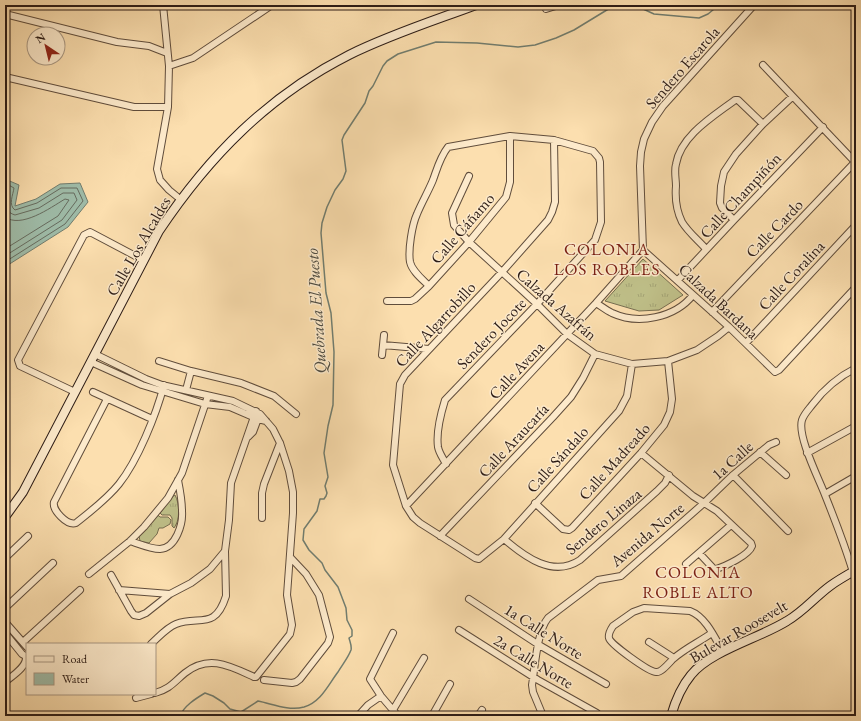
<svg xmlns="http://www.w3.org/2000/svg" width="861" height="721" font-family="'EB Garamond',serif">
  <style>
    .grass { fill: url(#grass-tufts); stroke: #766e50 }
    .water { fill: #9fbdaa; stroke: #717d6f }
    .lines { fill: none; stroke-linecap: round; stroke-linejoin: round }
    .shore { stroke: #666c60; stroke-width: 1 }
    .stream { stroke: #717d6f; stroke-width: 1.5 }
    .minor-casing { stroke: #604d3c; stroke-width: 8 }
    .secondary-casing { stroke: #2c1c16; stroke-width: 10 }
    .minor { stroke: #fdeacb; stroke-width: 6 }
    .secondary { stroke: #fdeacb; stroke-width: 8 }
    .labels { text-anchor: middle; stroke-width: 3; stroke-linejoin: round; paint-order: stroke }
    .street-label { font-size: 16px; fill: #2c1c16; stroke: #fdeacb }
    .neighbourhood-label { font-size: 17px; letter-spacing: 1px; fill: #7a1f14; stroke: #fdeacb }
    .water-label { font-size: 17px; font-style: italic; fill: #4e4c42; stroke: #fdeacb }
  </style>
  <defs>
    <pattern id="grass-tufts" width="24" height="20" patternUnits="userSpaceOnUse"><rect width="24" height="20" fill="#c0c18a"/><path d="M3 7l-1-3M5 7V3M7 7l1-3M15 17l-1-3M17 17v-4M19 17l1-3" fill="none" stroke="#a5a576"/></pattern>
  </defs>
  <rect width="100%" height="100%" fill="#fcdfaf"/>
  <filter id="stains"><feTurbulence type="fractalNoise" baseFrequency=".005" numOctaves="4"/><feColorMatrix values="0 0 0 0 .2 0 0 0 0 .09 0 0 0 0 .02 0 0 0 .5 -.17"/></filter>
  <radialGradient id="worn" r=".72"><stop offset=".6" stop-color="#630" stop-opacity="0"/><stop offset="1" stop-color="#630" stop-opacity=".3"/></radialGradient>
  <path class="grass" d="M643,259l40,36 -24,15 -20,1 -34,-10z
    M175,495c5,9 5,26 -1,33l-2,-2v-8l-2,-3h-8l-2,-2 11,-15z
    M158,515l2,2h8l3,3 -1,4 -7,4h-4l-2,6 -8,9 -9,-2 -1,-5z"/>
  <path class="water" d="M5,179l14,6 -4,21 21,-7 24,-15 20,-1 8,19 -20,25 -60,38 -3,4z"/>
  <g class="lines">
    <path class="shore" d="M5,183l9,5c-1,7 -6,17 1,22l22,-7 24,-15h16l6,13 -18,23 -60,38
      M5,189l4,2c-2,10 -7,20 6,24l24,-7 24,-15h11l3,7 -15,20 -57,36
      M5,217c16,12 45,-9 60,-18l4,1 -11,16 -53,33"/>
    <path class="stream" d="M640,5l1,3 13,6 45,4 9,-4 11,-9
      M180,716c4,-10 15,-17 25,-23l8,3 11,7 6,6 11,3 17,-11c15,3 30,10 46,6 17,-5 24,-22 34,-35 4,-7 10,-14 13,-22 1,-4 -1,-8 -2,-12l3,-2v-6l-5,-10 -1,-12 -8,-21 -13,-17 -3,-7 -13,-13 -6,-10 1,-11 13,-18 3,-12h4l2,-3 1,-3 -2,-7 3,-9 -4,-24 4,-27 5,-21 1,-53 -3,-39 -5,-20 -5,-60 1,-10 5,-16 8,-17 8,-11 3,-8 -4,-31 2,-5 21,-32 4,-12 4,-5 10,-20 4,-5 11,-7 38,-12 41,1 41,4 17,-2 21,-7 18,-8 41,-25"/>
    <defs>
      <path id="minor" d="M163,5l6,61 -1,41 -11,62 3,11 9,10 11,9
        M546,9l13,-4
        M5,14l112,28 32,4 18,7
        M763,65l93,98
        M169,66l24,-8 79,-53
        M5,77l129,30h34
        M554,140l1,62 -3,10 -4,8 -46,52 -97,103 -5,9 -7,81 13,41 7,11 7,6 55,35 4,1 25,-20 115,-128 8,-15 5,-32
        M469,176l-17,37 2,12 15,17 68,62 30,30 28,20 37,10 36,-3 29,-11 21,-14 11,-9
        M734,220l-12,-12 -2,-5 1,-17 3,-14 12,-18 27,-30 29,-27
        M706,249c-7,-8 -18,-17 -24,-27 -6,-12 -7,-24 -6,-36 0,-7 -2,-15 0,-22 5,-29 38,-48 59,-64h3l25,24
        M643,250l86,77 46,45 4,-2 77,-83
        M643,250l-3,-84 1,-14 3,-13 8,-17 11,-16 91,-101
        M678,280l56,-60 89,-93
        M429,286c-7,-7 -17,-15 -19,-24 -2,-12 2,-37 7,-48 5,-12 11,-22 16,-34 4,-11 7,-23 15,-33l62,-11 44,4 39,11 6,7 1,4 1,60 -6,18 -58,64 -92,96c-4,13 -9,33 -7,47 1,6 5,11 8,17
        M387,301h24l4,-2 14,-13 40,-44 37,-45 4,-15v-46
        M596,303c5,3 10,7 16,10 26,12 63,5 81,-18
        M712,312l143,-150
        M746,343l110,-118
        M383,345l46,4
        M95,354l51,25 16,6 71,16 27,13 13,15 7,14 9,28 4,21v21l-6,82 5,30 -2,9 -34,43h-2c-24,-11 -45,-23 -69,-4 -11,9 -15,16 -30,20
        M382,355l2,-20
        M159,361l32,10 50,12 33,13 22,18
        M91,362l51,23 63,19 25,3 28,12 8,2
        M186,390l5,-19
        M75,392l-55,-26 -2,-6 66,-125 6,-3 53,28
        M93,392l59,27
        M107,399l-53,103c-2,8 13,24 22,21 15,-12 31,-24 43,-39 19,-24 37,-69 45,-99
        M248,437l5,-5 6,-16
        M760,452l26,23
        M641,453l52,43 24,15 34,32 1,3c-3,9 -26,20 -36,23l-3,-1 -14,-15
        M807,453l49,-27
        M733,475l55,56
        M825,494l31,-18
        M535,503l28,26 6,1 3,-2 69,-75 23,-28 6,-13 2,-13 -4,-38
        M406,506l190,-203 47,-53
        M262,518v-25l2,-9 16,-41
        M440,536l113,-119 18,-20 12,-19 12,-24
        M504,539c21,18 49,39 76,21l77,-69 8,-8 4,-8
        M130,541c9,3 21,8 30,8 16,-1 23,-25 22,-38 0,-10 -2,-21 -4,-31
        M5,558l23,-22
        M686,564l45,-39
        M853,572c-8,-26 -18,-52 -28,-77 -6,-16 -28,-59 -23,-75 2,-6 7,-11 10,-15 12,-16 26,-28 44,-37
        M89,574l41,-33 14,-14 24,-29 14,-25 26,-77
        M111,575l20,36 3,4 5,1 7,-3 24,-19 21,-11 19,-14 15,-18 4,-31 2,-37 25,-72
        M119,590l51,4
        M469,599l70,46 67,39
        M5,608l48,-45
        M5,622l22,25
        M459,630l79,50 59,33
        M5,633l17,21 5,3
        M393,633l-23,46 11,17 17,20
        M712,633c-13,9 -28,16 -39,26 -4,4 -12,14 -17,13 -7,0 -46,-28 -47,-34 -1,-4 2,-9 4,-12l20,-14 11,-4 46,3c16,6 25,27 33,41
        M23,642l57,-52
        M649,642l25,16
        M151,644c8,-7 15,-16 25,-20 23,-9 39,7 50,-28l-1,-45
        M264,680l28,3 4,-1 4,-3 28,-36 2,-6 -11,-42 -13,-21 -16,-17
        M5,682c7,-6 22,-15 21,-25
        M136,698l15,-4
        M393,710l31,-52
        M358,716l10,-11 13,-9
        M432,716l18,-32
        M478,716l4,-6
        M543,716l-10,-24 -1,-7c3,-18 5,-54 16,-67l50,-38 23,-4 83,-73 29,-28 36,-30 7,-3"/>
      <path id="secondary" d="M5,517l18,-25 136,-261c50,-75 109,-135 190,-176 40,-20 84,-34 127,-50
        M671,716c4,-14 10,-29 20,-41 19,-24 69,-37 96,-54 16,-9 28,-24 43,-35 8,-6 17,-11 26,-16"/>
    </defs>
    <use href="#minor" class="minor-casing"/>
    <use href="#secondary" class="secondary-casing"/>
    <use href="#minor" class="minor"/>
    <use href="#secondary" class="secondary"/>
  </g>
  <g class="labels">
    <g class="street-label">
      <text transform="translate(682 67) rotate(-49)" y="6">Sendero Escarola</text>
      <text transform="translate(740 195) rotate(-47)" y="6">Calle Champiñón</text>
      <text transform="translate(462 228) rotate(-49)" y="6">Calle Cáñamo</text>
      <text transform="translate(774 228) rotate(-46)" y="6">Calle Cardo</text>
      <text transform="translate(138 246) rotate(-60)" y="6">Calle Los Alcaldes</text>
      <text transform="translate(791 275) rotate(-47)" y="6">Calle Coralina</text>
      <text transform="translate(719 301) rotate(43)" y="6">Calzada Bardana</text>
      <text transform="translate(557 304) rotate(41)" y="6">Calzada Azafrán</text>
      <text transform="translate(435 324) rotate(-47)" y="6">Calle Algarrobillo</text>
      <text transform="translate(491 333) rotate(-46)" y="6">Sendero Jocote</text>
      <text transform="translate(516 370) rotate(-47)" y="6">Calle Avena</text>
      <text transform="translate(513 440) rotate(-47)" y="6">Calle Araucaría</text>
      <text transform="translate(557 459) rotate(-48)" y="6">Calle Sándalo</text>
      <text transform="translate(732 460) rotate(-42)" y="6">1a Calle</text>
      <text transform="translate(614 461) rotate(-48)" y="6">Calle Madreado</text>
      <text transform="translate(603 521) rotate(-40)" y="6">Sendero Linaza</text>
      <text transform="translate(647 534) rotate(-40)" y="6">Avenida Norte</text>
      <text transform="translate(544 631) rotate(32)" y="6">1a Calle Norte</text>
      <text transform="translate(738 631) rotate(-30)" y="6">Bulevar Roosevelt</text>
      <text transform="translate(534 661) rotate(31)" y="6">2a Calle Norte</text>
    </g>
    <g class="neighbourhood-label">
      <text x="607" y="255">COLONIA<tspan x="607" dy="20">LOS ROBLES</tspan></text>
      <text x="698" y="578">COLONIA<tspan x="698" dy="20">ROBLE ALTO</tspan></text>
    </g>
    <g class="water-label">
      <text transform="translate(316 311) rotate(-94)" y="6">Quebrada El Puesto</text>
    </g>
  </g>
  <rect width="861" height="721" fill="none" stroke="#fcdfaf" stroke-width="20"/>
  <rect x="6" y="6" width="849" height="709" fill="none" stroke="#2c1c16" stroke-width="2"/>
  <rect x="10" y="10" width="841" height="701" fill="none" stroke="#2c1c16"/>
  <rect x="26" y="643" width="130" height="52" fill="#fdeacb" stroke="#a99883"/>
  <rect x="34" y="656" width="20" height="6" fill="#fdeacb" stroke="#a99883"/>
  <text x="62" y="663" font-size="12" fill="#2c1c16">Road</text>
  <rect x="34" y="673" width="20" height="12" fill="#9fbdaa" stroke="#a99883"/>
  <text x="62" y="683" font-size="12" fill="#2c1c16">Water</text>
  <g transform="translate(46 46) rotate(325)"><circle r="19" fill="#fdeacb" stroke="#a99883"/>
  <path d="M0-3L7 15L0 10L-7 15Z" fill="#8f2418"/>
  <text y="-6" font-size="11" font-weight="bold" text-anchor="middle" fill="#2c1c16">N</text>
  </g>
  <rect width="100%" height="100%" filter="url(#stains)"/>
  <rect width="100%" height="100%" fill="url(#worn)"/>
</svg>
